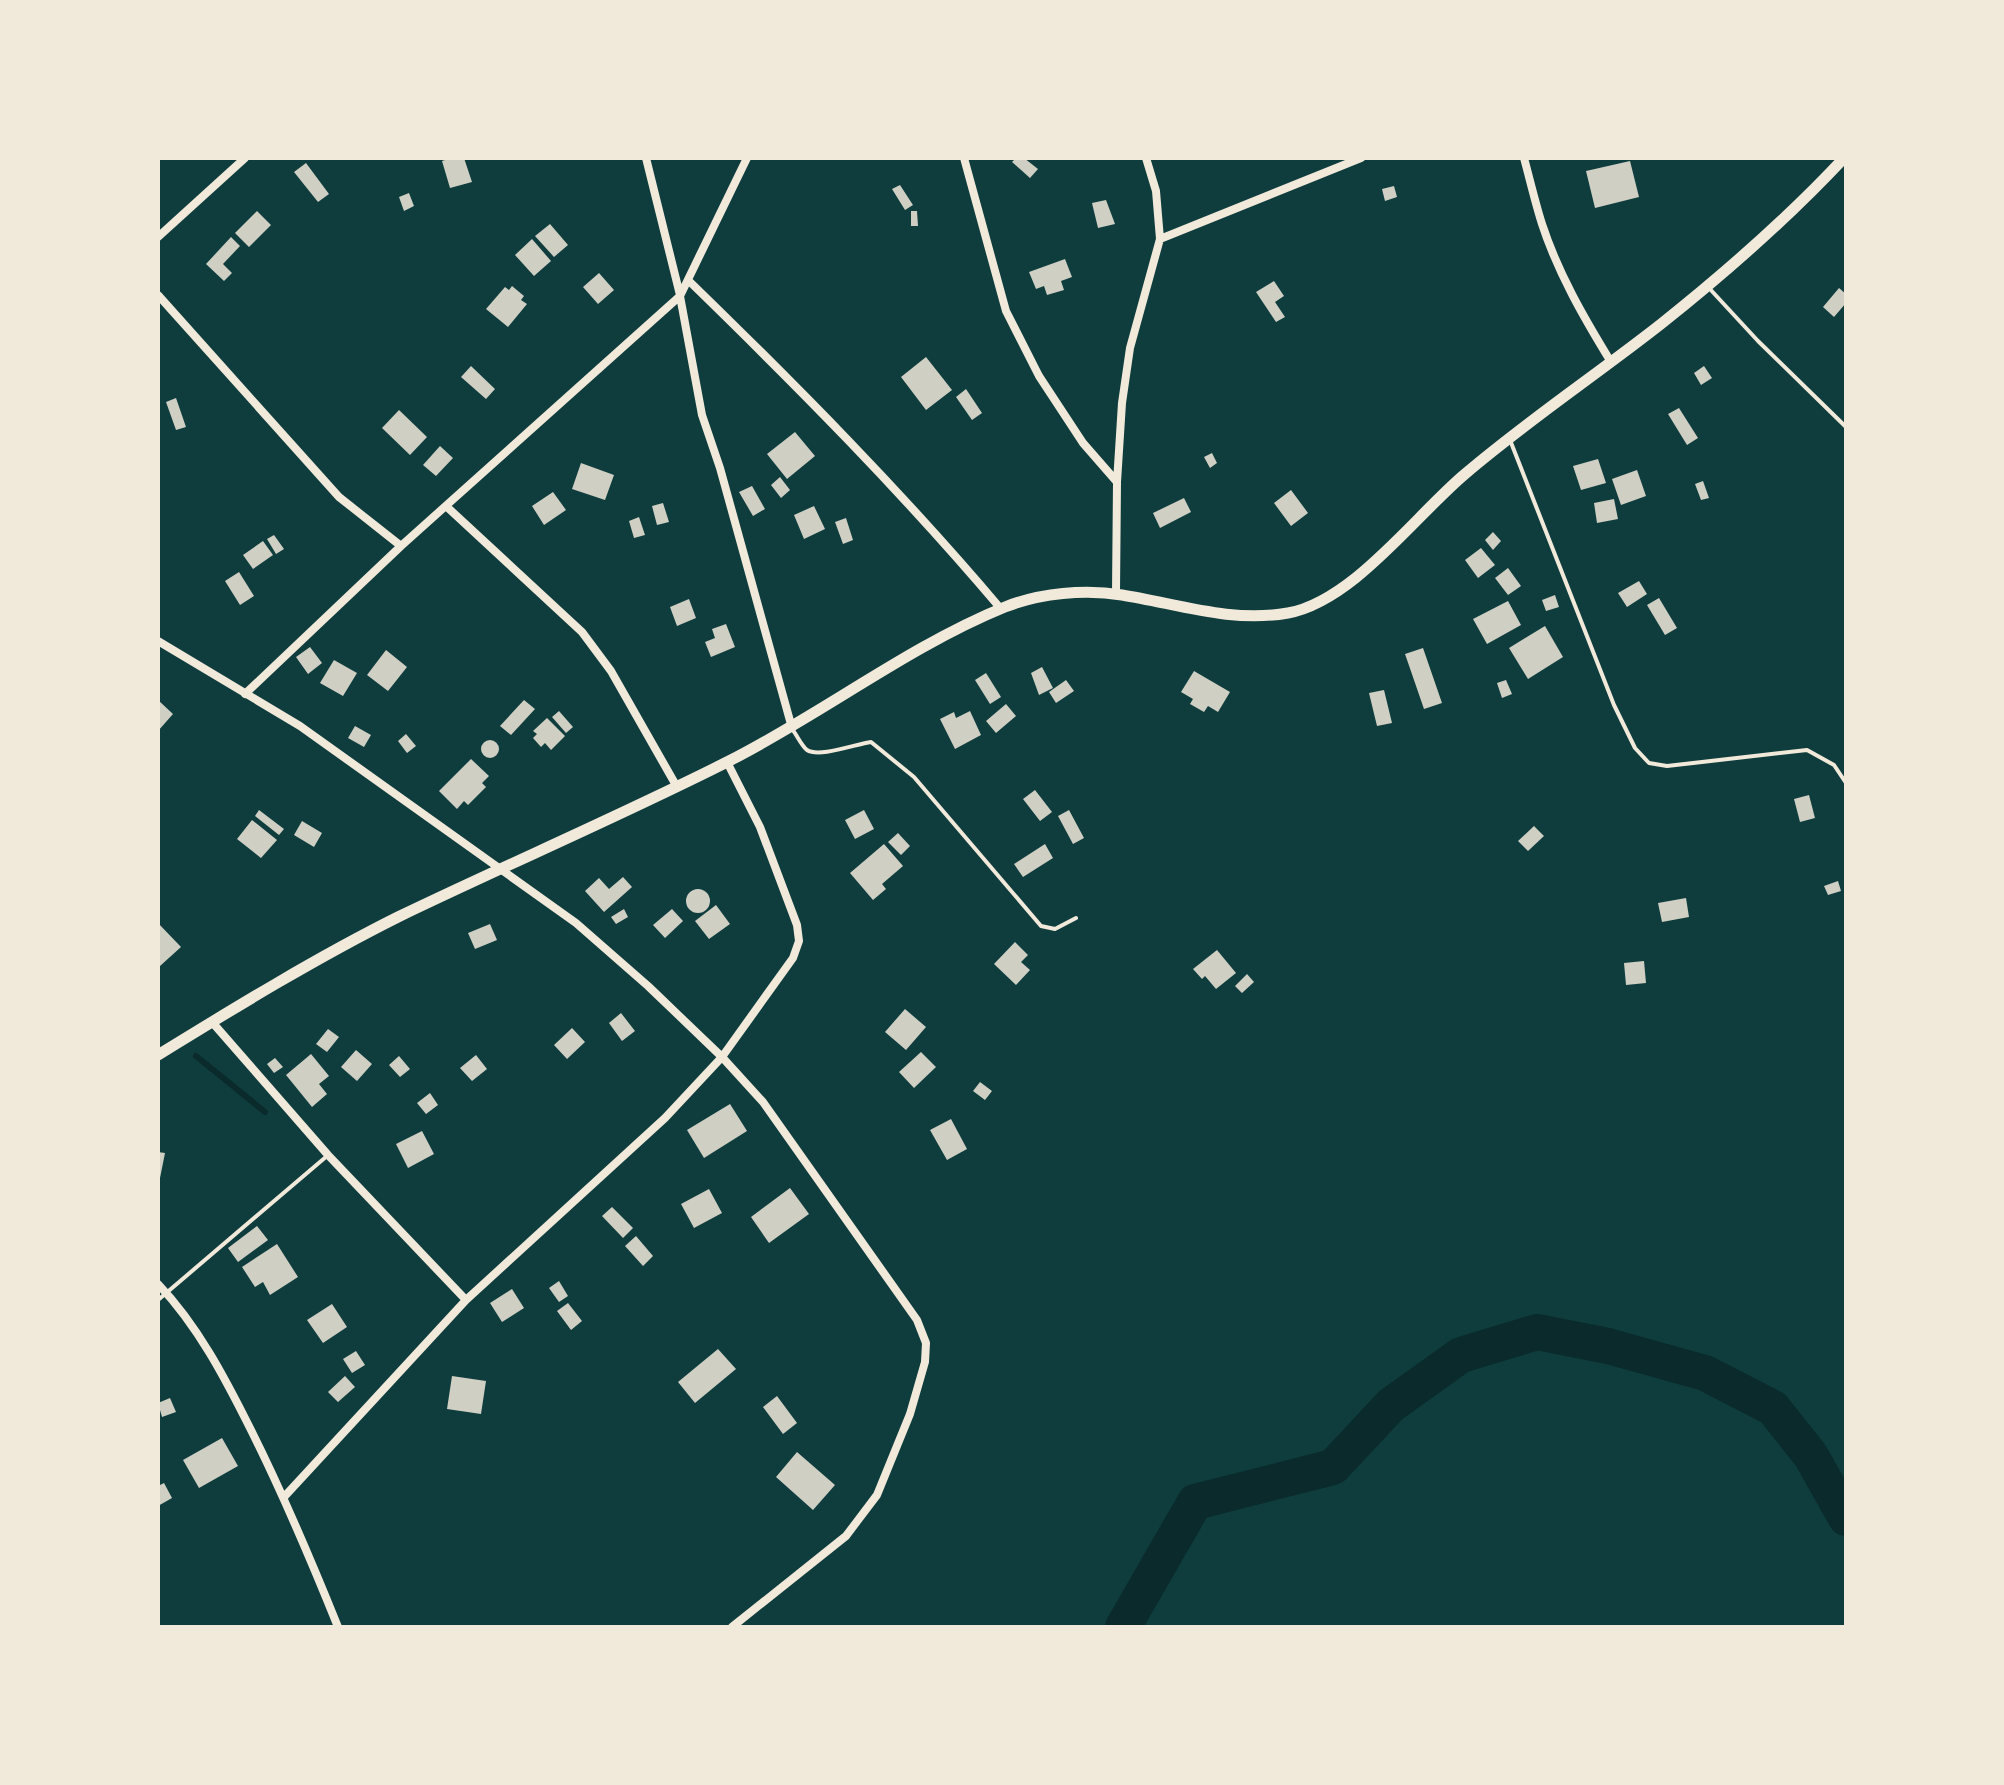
<svg xmlns="http://www.w3.org/2000/svg" width="2004" height="1785" font-family="'Source Serif 4',serif">
  <style>
    .lines { fill: none; stroke-linecap: round; stroke-linejoin: round }
    .stream { stroke: #0a2a2b; stroke-width: 6 }
    .river { stroke: #0a2a2b; stroke-width: 36 }
    .building { fill: #cfcfc3 }
    .service { stroke: #f1e9da; stroke-width: 4 }
    .minor { stroke: #f1e9da; stroke-width: 8 }
    .secondary { stroke: #f1e9da; stroke-width: 11 }
  </style>
  <rect width="100%" height="100%" fill="#0f3d3e"/>
  <g class="lines">
    <path class="stream" d="M196,1056l69,56"/>
    <path class="river" d="M1123,1627l72,-125 138,-35 58,-62 70,-50 76,-23 71,14 97,27 68,35 38,48 35,62"/>
  </g>
  <path class="building" d="M451,158h13l8,24 -22,6 -8,-27z
    M1016,158h8l14,11 -8,9 -18,-16z
    M1630,161l9,36 -44,11 -9,-37z
    M306,163l23,31 -11,8 -24,-30z
    M900,185l13,20 -8,5 -13,-21z
    M1394,186l3,11 -12,4 -3,-12z
    M409,193l5,13 -10,5 -5,-14z
    M1106,200l9,24 -17,4 -6,-25z
    M257,211l14,14 -22,22 -14,-14z
    M911,211h6l1,15h-7z
    M550,224l18,21 -14,12 -19,-21z
    M231,237l9,9 -17,18 9,9 -8,8 -18,-17z
    M532,239l19,22 -17,15 -19,-21z
    M1065,259l7,18 -11,4 3,9 -17,5 -3,-9 -8,3 -7,-17z
    M599,273l15,17 -16,14 -15,-17z
    M1274,281l10,15 -9,6 10,15 -9,5 -20,-30z
    M512,286l12,10 -3,4 6,4 -19,23 -22,-18 19,-22 4,3z
    M1839,288l7,6v9l-12,14 -11,-10z
    M926,357l26,33 -26,20 -25,-33z
    M471,366l24,23 -9,10 -25,-22z
    M1704,366l8,12 -11,7 -7,-12z
    M966,389l16,24 -10,7 -16,-23z
    M176,398l10,29 -10,3 -10,-28z
    M1679,408l19,30 -11,7 -19,-31z
    M399,410l28,27 -17,18 -28,-27z
    M795,432l20,24 -28,23 -20,-25z
    M440,446l13,12 -17,18 -13,-11z
    M1212,453l5,10 -7,5 -6,-11z
    M1598,459l8,24 -25,7 -8,-24z
    M581,463l33,12 -9,25 -33,-11z
    M1637,470l9,26 -25,9 -9,-26z
    M780,477l10,13 -9,8 -10,-13z
    M1703,481l6,17 -8,2 -6,-16z
    M752,486l13,23 -12,7 -14,-24z
    M1291,490l17,23 -17,13 -17,-23z
    M553,492l13,18 -22,15 -12,-19z
    M1184,498l7,14 -31,16 -7,-15z
    M1614,499l4,20 -21,4 -3,-20z
    M663,503l6,19 -12,3 -5,-19z
    M814,506l11,23 -21,10 -10,-24z
    M639,517l6,18 -11,3 -5,-17z
    M846,518l7,22 -10,4 -8,-22z
    M1493,532l8,9 -8,9 -8,-10z
    M274,535l10,14 -8,5 -9,-15z
    M263,541l10,14 -20,14 -10,-14z
    M1481,548l14,17 -17,13 -13,-18z
    M1508,568l13,18 -13,9 -13,-17z
    M239,572l15,24 -14,9 -15,-24z
    M1639,581l8,13 -20,13 -9,-14z
    M1555,595l4,12 -13,4 -4,-11z
    M1659,598l18,30 -12,7 -18,-30z
    M689,599l7,19 -19,8 -7,-19z
    M1508,601l13,24 -34,19 -14,-25z
    M726,624l9,23 -24,10 -6,-15 10,-4 -3,-9z
    M1545,626l18,31 -35,22 -19,-31z
    M310,647l12,16 -14,11 -12,-17z
    M1423,648l19,55 -18,6 -19,-55z
    M386,650l21,17 -19,24 -21,-16z
    M334,660l23,13 -14,23 -23,-13z
    M1042,667l11,21 -14,7 -8,-22z
    M1194,671l36,21 -12,20 -10,-6 -4,6 -14,-8 3,-5 -12,-7z
    M986,673l15,24 -11,7 -15,-24z
    M1066,680l8,11 -18,12 -7,-11z
    M1506,680l6,14 -10,4 -5,-15z
    M1384,690l8,33 -15,3 -8,-33z
    M158,700l15,14 -15,17z
    M524,700l11,9 -24,26 -11,-9z
    M1006,704l10,12 -20,17 -10,-12z
    M559,711l14,16 -7,6 -14,-16z
    M970,711l11,24 -26,14 -15,-30 14,-7 2,6z
    M547,718l18,18 -14,14 -6,-7 -4,4 -8,-9 4,-4 -4,-3z
    M355,726l16,9 -7,12 -16,-9z
    M406,734l10,12 -9,7 -9,-12z
    M481 749a9 9 0 1 1 18 0a9 9 0 1 1-18 0Z
    M471,759l18,17 -7,7 4,4 -18,18 -4,-4 -7,8 -18,-18z
    M1035,790l17,22 -12,9 -17,-22z
    M1809,795l6,23 -15,4 -6,-23z
    M259,810l25,19 -5,6 -24,-19z
    M864,810l10,19 -19,10 -10,-19z
    M1069,810l15,28 -11,6 -15,-28z
    M252,820l25,20 -16,18 -24,-19z
    M302,821l20,12 -8,14 -20,-12z
    M1534,826l10,10 -16,15 -10,-10z
    M898,833l12,13 -9,9 -13,-13z
    M884,844l19,22 -21,18 4,5 -13,11 -23,-27z
    M1045,844l8,14 -30,19 -9,-13z
    M623,877l9,10 -28,25 -19,-21 14,-13 10,11z
    M1838,881l3,10 -13,4 -4,-9z
    M686 901a12 12 0 1 1 24 0a12 12 0 1 1-24 0Z
    M1686,898l3,19 -27,5 -4,-19z
    M716,905l14,19 -21,15 -14,-18z
    M624,909l4,8 -12,7 -5,-7z
    M672,909l11,12 -18,17 -12,-13z
    M158,923l23,24 -21,19 -2,-2z
    M490,924l7,16 -22,9 -7,-16z
    M1015,942l13,13 -7,7 9,8 -14,15 -22,-21z
    M1217,950l19,23 -20,16 -11,-13 -3,3 -9,-10z
    M1644,961l2,22 -20,2 -2,-22z
    M1247,974l7,8 -12,11 -7,-7z
    M905,1009l21,18 -20,23 -21,-18z
    M621,1013l14,18 -13,10 -13,-18z
    M572,1028l13,14 -18,17 -13,-14z
    M328,1029l11,8 -12,15 -11,-8z
    M356,1050l16,14 -15,17 -16,-14z
    M921,1052l15,15 -22,21 -15,-16z
    M311,1054l18,22 -10,8 8,10 -15,13 -26,-32z
    M476,1055l11,14 -15,12 -12,-13z
    M399,1056l11,13 -10,8 -11,-12z
    M275,1058l8,9 -9,6 -7,-9z
    M980,1082l12,9 -7,9 -12,-9z
    M430,1093l8,12 -12,9 -9,-11z
    M730,1104l17,27 -43,27 -17,-28z
    M951,1119l16,30 -20,11 -17,-30z
    M422,1131l12,23 -26,14 -12,-24z
    M158,1152l7,1 -6,30h-1z
    M790,1188l19,26 -40,29 -18,-26z
    M709,1189l13,24 -28,15 -13,-24z
    M612,1207l21,21 -10,10 -21,-22z
    M257,1226l11,14 -30,22 -10,-14z
    M636,1236l17,20 -10,10 -18,-20z
    M277,1244l21,33 -28,18 -7,-13 -8,5 -13,-20z
    M559,1281l9,15 -9,6 -10,-14z
    M512,1289l12,19 -22,14 -12,-19z
    M568,1303l14,18 -11,9 -14,-19z
    M332,1304l15,23 -24,16 -16,-23z
    M718,1349l18,20 -41,34 -17,-21z
    M356,1351l9,14 -13,8 -9,-14z
    M345,1376l10,11 -17,15 -10,-10z
    M452,1376l34,5 -5,33 -34,-5z
    M777,1396l20,27 -14,11 -20,-27z
    M170,1398l6,14 -14,5 -4,-14z
    M222,1438l16,28 -39,22 -16,-28z
    M797,1452l38,33 -22,25 -37,-33z
    M164,1483l8,15 -14,8v-20z"/>
  <g class="lines">
    <path class="service" d="M1709,288l49,53 88,86
      M1510,440l104,265 21,43 14,15 18,3 140,-16 27,15 12,18
      M792,729c5,6 9,16 15,21 12,8 49,-6 64,-8l43,35 127,149 14,3 21,-11
      M158,1300l169,-144"/>
    <path class="minor" d="M646,158l34,137
      M964,158l42,153 33,65 44,67 34,39 -1,111
      M1524,158c6,22 11,44 18,66 16,49 42,94 69,138
      M158,237l87,-79
      M1160,239l201,-81
      M688,280c109,106 215,213 313,329
      M158,295l181,202 62,49
      M680,296l67,-138
      M1117,482l5,-79 8,-55 30,-109 -4,-48 -10,-33
      M446,506l136,126 29,39 66,116
      M158,641l142,85 276,197 72,63 74,71 41,45 154,218 9,23 -1,19 -15,52 -33,81 -31,41 -114,91
      M245,694l156,-148 279,-250 22,119 18,53 72,260
      M212,1022l116,133 138,145
      M158,1284c40,42 67,94 93,146 32,64 60,130 87,197
      M284,1497l182,-197 199,-182 57,-61 71,-99 6,-17 -2,-16 -37,-98 -33,-65"/>
    <path class="secondary" d="M158,1055c78,-48 158,-97 240,-138 110,-53 222,-101 331,-156 93,-47 180,-115 276,-154 35,-14 80,-18 117,-12 56,9 109,28 166,18 65,-12 127,-97 177,-139 62,-53 131,-99 196,-150 64,-51 127,-106 183,-166"/>
  </g>
  <rect width="2004" height="1785" fill="none" stroke="#f1e9da" stroke-width="320"/>
</svg>
